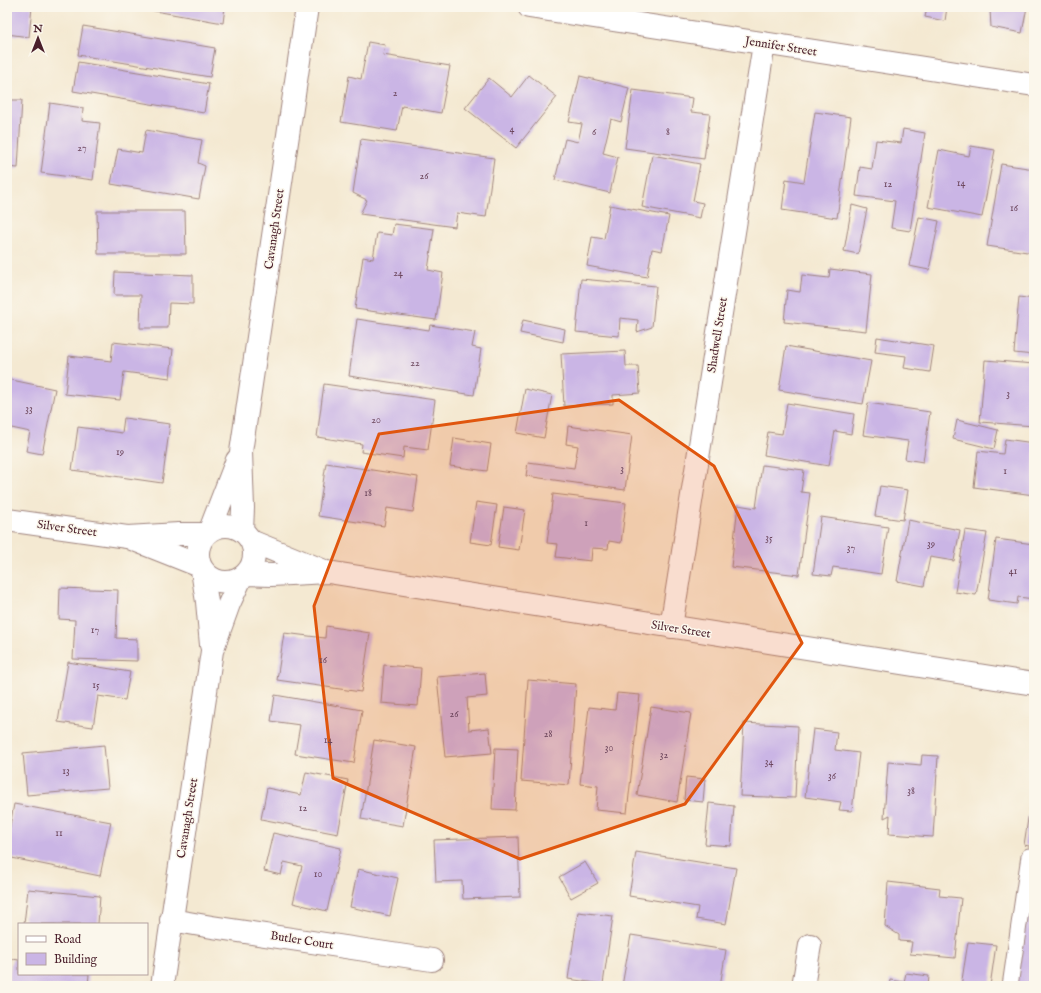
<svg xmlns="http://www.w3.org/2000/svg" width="1041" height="993" font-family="'IM FELL English',serif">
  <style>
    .building { fill: #cab5e5 }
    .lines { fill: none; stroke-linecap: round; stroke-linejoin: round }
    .service-casing { stroke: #9f847e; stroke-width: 17 }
    .minor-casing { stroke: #9f847e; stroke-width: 24 }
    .service { stroke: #fff; stroke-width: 15 }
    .minor { stroke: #fff; stroke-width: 22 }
    .marked { fill: #e0560e; fill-opacity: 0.2; stroke: #e0560e; stroke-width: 3; stroke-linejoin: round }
    .labels { text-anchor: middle; stroke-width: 3; stroke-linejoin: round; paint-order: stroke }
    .number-label { font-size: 10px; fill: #6a445a }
    .street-label { font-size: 12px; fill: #4a1f2b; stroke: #fbf7ec }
  </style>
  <rect width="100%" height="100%" fill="#fbf7ec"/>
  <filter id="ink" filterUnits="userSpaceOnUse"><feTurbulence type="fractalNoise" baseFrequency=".025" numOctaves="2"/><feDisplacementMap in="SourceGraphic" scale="8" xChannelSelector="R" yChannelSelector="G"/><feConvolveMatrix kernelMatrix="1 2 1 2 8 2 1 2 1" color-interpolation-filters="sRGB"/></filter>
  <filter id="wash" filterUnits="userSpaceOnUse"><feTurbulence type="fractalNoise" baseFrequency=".012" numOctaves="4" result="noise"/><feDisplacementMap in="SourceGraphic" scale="16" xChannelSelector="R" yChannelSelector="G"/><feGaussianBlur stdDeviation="0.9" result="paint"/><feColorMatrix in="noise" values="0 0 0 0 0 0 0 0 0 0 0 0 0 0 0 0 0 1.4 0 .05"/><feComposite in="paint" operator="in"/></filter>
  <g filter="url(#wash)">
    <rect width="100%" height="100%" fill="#f4e9d2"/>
    <g id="blocks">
      <path class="building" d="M7,7h25l-3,30 -22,-3z
        M138,7h87l-2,16 -85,-15z
        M927,7h20l-2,14 -20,-4z
        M978,7h49l-5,26 -31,-6 -1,-17 -12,-2z
        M83,26l132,22 -5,29 -132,-22z
        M368,42l17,3 -2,10 67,11 -9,47 -39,-7 -5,25 -56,-9 8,-46 12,3z
        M78,62l131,22 -5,29 -131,-22z
        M529,75l28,22 -41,51 -51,-40 24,-30 23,19z
        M580,76l49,12 -8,34 -10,-3 -8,34 15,4 -8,36 -55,-13 10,-41 13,3 4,-18 -13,-2z
        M633,90l60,8 -2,14 19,2 -6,45 -79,-11z
        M7,100h15l-4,68 -11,-1z
        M50,103l33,5 -1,13 18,2 -7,57 -52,-7z
        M815,112l36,5 -14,101 -55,-8 4,-31 18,3z
        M903,129l22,4 -15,98 -19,-3 4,-27 -39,-5 4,-29 12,2 4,-29 25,3z
        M146,130l56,10 -4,23 7,3 -6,33 -88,-15 7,-35 24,4z
        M361,139l133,19 -8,59 -29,-4 -2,14 -95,-13 7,-14 -14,-7z
        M971,146l24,4 -13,67 -54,-10 11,-57 30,6z
        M652,155l48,9 -7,37 10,2 -3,15 -58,-11z
        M1001,164l33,5v84l-47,-7z
        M610,205l59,11 -7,35 -10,-2 -5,28 -60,-11 5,-29 12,2z
        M852,205l15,4 -9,45 -14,-3z
        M97,211h88l1,43h-88z
        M919,217l20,4 -10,49 -20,-4z
        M394,224l40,5 -6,41 15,3 -7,47 -81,-11 8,-52 10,2 4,-26 15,2z
        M830,269l42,5 -6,57 -82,-9 3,-32 13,2 2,-17 27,3z
        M115,272l78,3v29l-24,-1 -1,25h-28l1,-33h-27z
        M581,279l75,7 -4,41 -15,5 1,-12 -18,-2 -1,18 -43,-4z
        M1019,297l15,2v56l-20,-2z
        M357,319l72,11 1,-5 45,7 -3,15 9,2 -7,46 -125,-19z
        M523,320l42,9 -2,13 -43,-9z
        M877,337l57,9 -4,26 -26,-4 2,-12 -31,-4z
        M113,342l60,7 -3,29 -46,-6 -4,28 -55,-6 4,-38 42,5z
        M786,346l85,15 -8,43 -84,-14z
        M625,351l1,15h12l2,27 -27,2v9l-49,2 -3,-52z
        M985,360l49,4v62l-54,-4z
        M7,379l48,10 -13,65 -16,-3 4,-19 -23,-5z
        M324,384l111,16 -7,50 -24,-3 -1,11 -42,-6 1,-8 -45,-7z
        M525,389l27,6 -8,43 -27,-5z
        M787,403l67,11 -3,20 -16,-3 -6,35 -65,-11 4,-23 14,2z
        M868,403l62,9 -7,50 -18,-3 3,-18 -45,-6z
        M124,418l46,6 -8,59 -90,-13 6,-43 44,6z
        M957,420l41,10 -4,19 -41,-10z
        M568,426l64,9 -7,55 -99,-14 2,-14 46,6 4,-22 -12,-2z
        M454,438l37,6 -4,27 -37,-5z
        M1005,439l29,4v52l-60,-8 4,-36 25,3z
        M326,463l92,14 -5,35 -26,-4 -3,18 -66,-10z
        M762,465l42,5 -3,22 9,1 -11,82 -68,-8 7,-62 18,3z
        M880,486l28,4 -5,30 -28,-4z
        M553,494l73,9 -5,40 -12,-2 -1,8 -16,-1 -1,13 -35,-4 2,-13 -11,-1z
        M476,502l21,3 -6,40 -21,-3z
        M504,507l21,3 -6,40 -21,-3z
        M821,517l67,10 -7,47 -48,-7 -2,9 -18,-2z
        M908,520l52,10 -6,31 -24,-4 -6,29 -27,-5z
        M965,530l22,3 -11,62 -21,-3z
        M996,539l38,5v55l-16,-2 -1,7 -29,-4z
        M60,588l58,2 -2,48 21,1v22l-64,-2 2,-39 -16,-1z
        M326,626l44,7 -9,59 -84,-12 7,-47 41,5z
        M68,662l62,10 -5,28 -27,-4 -5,31 -35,-5z
        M384,665l37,3 -3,38 -37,-3z
        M485,673l2,23 -20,2 2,32 20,-2 3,25 -47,4 -8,-80z
        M528,680l48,4 -7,101 -48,-4z
        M617,693l23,2 -13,118 -31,-3 2,-24 -18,-2 9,-77 26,3z
        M275,695l87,15 -8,53 -59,-9 5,-29 -29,-4z
        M651,707l40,6 -14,89 -40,-7z
        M744,723l54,3 -3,72 -55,-2z
        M813,729l24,3 -2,18 24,3 -7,58 -13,-1 2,-8 -36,-5z
        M374,740l42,7 -13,79 -42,-7z
        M104,745l4,43 -81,7 -4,-42z
        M495,748l23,1 -3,61 -23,-1z
        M922,755l16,1 -5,81 -44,-3 1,-19 -6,3 4,-56 33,3z
        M306,772l42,8 -10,54 -77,-15 6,-31 34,7z
        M686,777l19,2 -2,23 -19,-2z
        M1033,786l1,1v60l-10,-2z
        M709,803l25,3 -3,40 -26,-2z
        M14,804l97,18 -11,54 -93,-19v-15z
        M273,833l68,15 -14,63 -34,-8 9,-37 -18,-4 -3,13 -17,-4z
        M518,837l2,60 -57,2 -1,-18 -26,1 -2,-42z
        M636,852l100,16 -10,56 -30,-5 2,-12 -69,-11z
        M585,862l13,21 -27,15 -12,-21z
        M358,869l40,9 -8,38 -40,-9z
        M888,882l52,6 -1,8 22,2 -6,60 -45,-4 2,-12 -13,-1v-6l-14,-9z
        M28,889l72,7 -2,28h-74z
        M1028,898l6,1v87h-20z
        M578,912l35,4 -10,68 -35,-5z
        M631,935l95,15 -6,36h-98z
        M968,942l28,3 -6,41h-29z
        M12,959l7,1v14h70l-1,12h-80z
        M906,973l23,3 -1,10h-39l1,-6 14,2z
        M258,983l13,2v1h-13z"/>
    </g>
  </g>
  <g filter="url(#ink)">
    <use href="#blocks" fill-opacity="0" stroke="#9f847e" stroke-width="1"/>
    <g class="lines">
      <defs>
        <path id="service" d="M1010,986l19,-130h5"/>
        <path id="minor" d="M529,7l505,78
          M7,520l120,17 52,-3h27
          M198 554a28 28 0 1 1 56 0a28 28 0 1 1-56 0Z
          M210,530l27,-70
          M242,531l1,-23 -2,-56 66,-445
          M132,539l68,27
          M251,541l71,29
          M202,570l5,32 4,43
          M246,574l25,1 57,-3 706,112
          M671,627l93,-583
          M171,920l41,7 220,33
          M162,986l50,-335 17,-47 12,-26
          M803,986l7,-41"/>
      </defs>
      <use href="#service" class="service-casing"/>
      <use href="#minor" class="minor-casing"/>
      <use href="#service" class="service"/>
      <use href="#minor" class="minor"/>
    </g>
  </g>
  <path class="marked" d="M619,400l95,66 88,177 -117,161 -165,55 -187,-81 -19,-172 65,-172z"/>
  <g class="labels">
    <g class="number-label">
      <text x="395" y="96">2</text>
      <text x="512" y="132">4</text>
      <text x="594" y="135">6</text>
      <text x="668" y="135">8</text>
      <text x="82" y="151">27</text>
      <text x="424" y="179">26</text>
      <text x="961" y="186">14</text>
      <text x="888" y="187">12</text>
      <text x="1014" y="211">16</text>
      <text x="398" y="276">24</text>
      <text x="415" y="366">22</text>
      <text x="1008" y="397">3</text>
      <text x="29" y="412">33</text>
      <text x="376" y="423">20</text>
      <text x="120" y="455">19</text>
      <text x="622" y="472">3</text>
      <text x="1005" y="474">1</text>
      <text x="368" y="496">18</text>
      <text x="586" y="526">1</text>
      <text x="769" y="541">35</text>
      <text x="931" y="547">39</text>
      <text x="851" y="551">37</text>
      <text x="1013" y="574">41</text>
      <text x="95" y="633">17</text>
      <text x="323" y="663">16</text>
      <text x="96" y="688">15</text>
      <text x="454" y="717">26</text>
      <text x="548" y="737">28</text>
      <text x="328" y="743">14</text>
      <text x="609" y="751">30</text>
      <text x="664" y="758">32</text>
      <text x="769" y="765">34</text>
      <text x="66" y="774">13</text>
      <text x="832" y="779">36</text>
      <text x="911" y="794">38</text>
      <text x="303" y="811">12</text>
      <text x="59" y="836">11</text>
      <text x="318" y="877">10</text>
    </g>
    <g class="street-label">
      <text transform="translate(781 46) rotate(9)" y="4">Jennifer Street</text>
      <text transform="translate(274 229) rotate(-82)" y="4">Cavanagh Street</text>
      <text transform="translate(717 335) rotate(-81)" y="4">Shadwell Street</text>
      <text transform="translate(67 528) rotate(8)" y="4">Silver Street</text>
      <text transform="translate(681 629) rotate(9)" y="4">Silver Street</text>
      <text transform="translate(187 818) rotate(-81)" y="4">Cavanagh Street</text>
      <text transform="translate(302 940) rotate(9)" y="4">Butler Court</text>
    </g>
  </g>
  <rect width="1041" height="993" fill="none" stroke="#fbf7ec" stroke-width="24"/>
  <rect x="18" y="923" width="130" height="52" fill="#fbf7ec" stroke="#b4a19f"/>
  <rect x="26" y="936" width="20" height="6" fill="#ffffff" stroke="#b4a19f"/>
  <text x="54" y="943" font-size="12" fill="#4a1f2b">Road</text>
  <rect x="26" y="953" width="20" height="12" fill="#cab5e5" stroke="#b4a19f"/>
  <text x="54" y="963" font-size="12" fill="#4a1f2b">Building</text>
  <g transform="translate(38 38)" stroke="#fbf7ec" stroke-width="3" paint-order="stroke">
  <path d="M0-3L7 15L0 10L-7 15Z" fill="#4a1f2b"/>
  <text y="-6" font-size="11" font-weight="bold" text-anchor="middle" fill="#4a1f2b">N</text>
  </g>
</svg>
